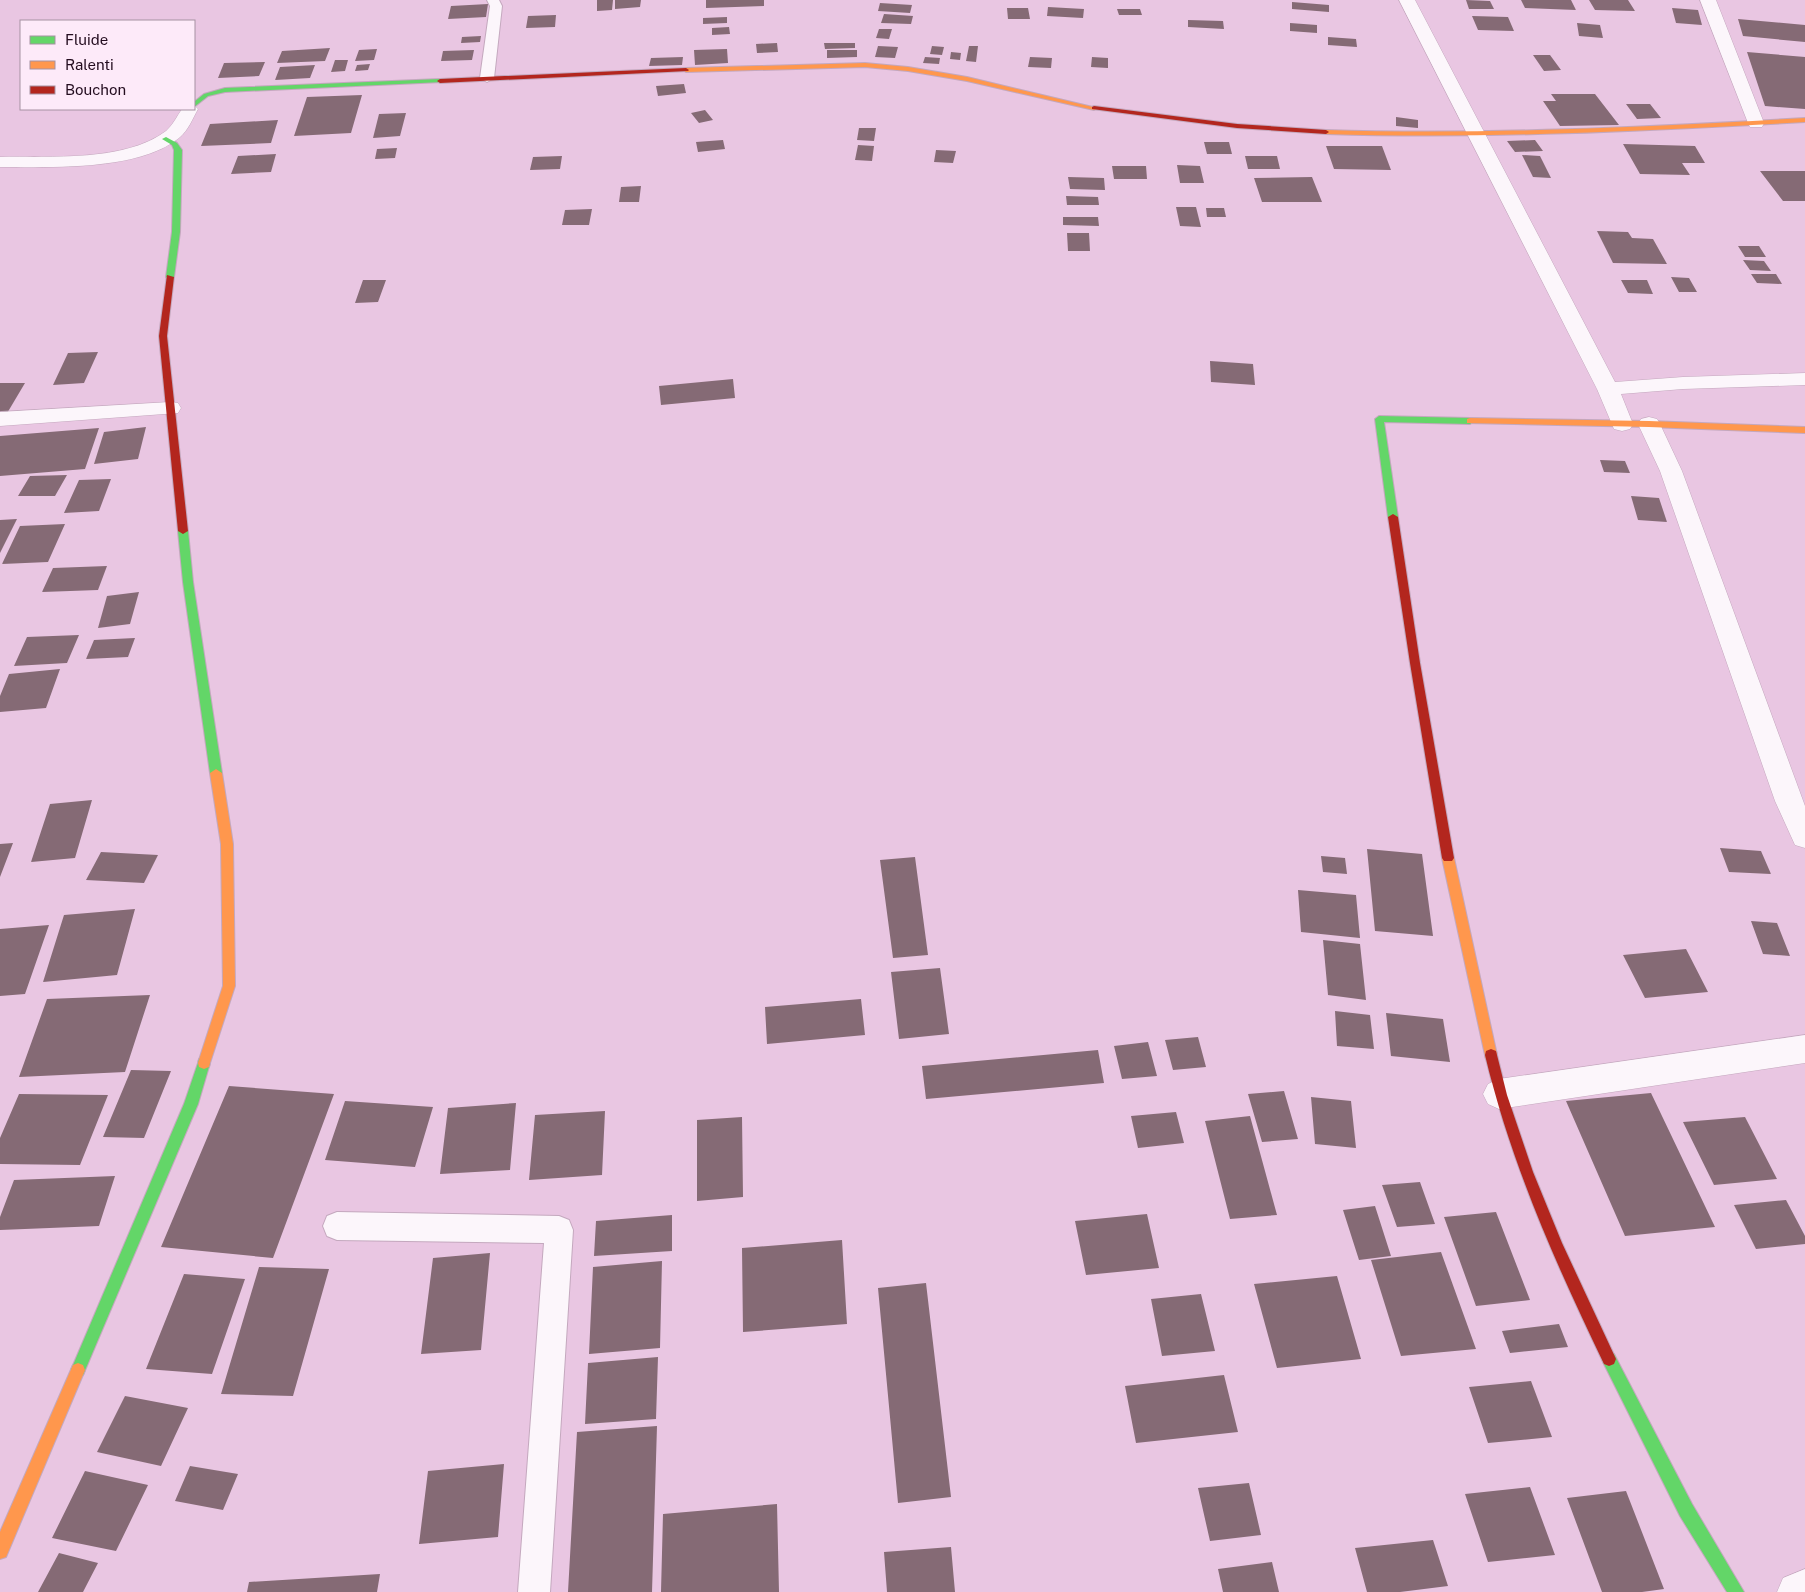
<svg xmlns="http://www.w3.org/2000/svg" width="1805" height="1592" font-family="'Public Sans',sans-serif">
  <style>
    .building { fill: #856a75 }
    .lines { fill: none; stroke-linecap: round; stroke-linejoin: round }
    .lane-casing { stroke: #c4a8be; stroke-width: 2 }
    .street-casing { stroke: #c4a8be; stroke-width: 1 }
    .fast-casing { stroke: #c4a8be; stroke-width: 2 }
    .slow-casing { stroke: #c4a8be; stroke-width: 2 }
    .jam-casing { stroke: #c4a8be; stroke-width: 2 }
    .lane { fill: #fcf6fb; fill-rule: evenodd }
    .street { fill: #fcf6fb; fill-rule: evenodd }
    .fast { fill: #63d668; fill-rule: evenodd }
    .slow { fill: #ff974d; fill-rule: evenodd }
    .jam { fill: #b3261e; fill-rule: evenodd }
  </style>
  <rect width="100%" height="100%" fill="#e9c6e2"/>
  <path class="building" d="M597,0h16l-1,10 -15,1z
    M615,0h26l-1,7 -25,2z
    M706,0h58v6l-58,2z
    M1466,0l24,1 4,8h-25z
    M1521,0h50l5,10 -51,-2z
    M1589,0h39l7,11 -40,-1z
    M1292,2l37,3v7l-37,-3z
    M880,3l32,2 -2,8 -32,-2z
    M488,4l-2,13 -38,2 3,-13z
    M1048,7l36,2 -1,9 -36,-2z
    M1007,8h21l2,11h-22z
    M1672,8l26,2 4,15 -26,-2z
    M1117,9h23l2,6h-23z
    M884,14l29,2 -2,8 -30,-1z
    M556,15l-1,12 -29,1 2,-12z
    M1472,16l36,1 6,14 -36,-1z
    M727,17v6l-24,1v-6z
    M1738,19l67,6v17l-62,-6z
    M1188,20l35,1 1,8 -36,-2z
    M1290,23l27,2v8l-27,-2z
    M1577,23l23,2 3,13 -24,-2z
    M729,27l1,7 -18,1v-7z
    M879,29h13l-3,10 -13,-1z
    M481,36l-1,6 -19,1 1,-6z
    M1328,37l28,2 1,8 -29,-2z
    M777,43l1,9 -21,1 -1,-9z
    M824,43h31v5l-30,1z
    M878,46l20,1 -3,11 -20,-1z
    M932,46l12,1 -2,8 -12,-1z
    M969,46h9l-2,16 -10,-1z
    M330,48l-5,13 -48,2 5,-12z
    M377,49l-3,11 -19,1 4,-11z
    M727,49l1,14 -33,2 -1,-15z
    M474,50l-2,10 -31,1 2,-10z
    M827,50h30v7l-30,1z
    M951,52l10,1 -1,7 -10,-1z
    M1747,52l58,5v52l-40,-3z
    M1533,55h17l11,15 -17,1z
    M683,57l-1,8 -33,1 2,-8z
    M925,57l15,1 -1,6 -16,-1z
    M1030,57l22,1 -1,10 -23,-1z
    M1092,57l16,1v10l-17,-1z
    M335,60h13l-3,11 -14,1z
    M265,62l-6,14 -41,2 6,-15z
    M370,64l-2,6 -13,1 2,-6z
    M315,65l-5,13 -35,2 5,-13z
    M684,84l2,9 -28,3 -2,-10z
    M1551,94h44l24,31 -59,1 -17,-25h13z
    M362,95l-11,38 -57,3 13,-39z
    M1626,104h24l11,14 -24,1z
    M705,110l8,10 -14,3 -8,-10z
    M406,113l-6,23 -27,2 6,-24z
    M1396,117l22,3v8l-22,-2z
    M278,120l-7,23 -70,3 9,-22z
    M859,128h17l-2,13 -17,-1z
    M723,140l2,9 -27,3 -2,-10z
    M1535,140l8,11 -28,1 -8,-11z
    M1204,142h25l3,12h-25z
    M1623,144l72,2 10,17h-23l8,12 -50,-1z
    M858,145l16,1 -2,15 -17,-1z
    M1326,146h56l9,24 -57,-1z
    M397,148l-2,10 -20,1 2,-10z
    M936,150l20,1 -3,12 -19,-1z
    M276,154l-5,18 -40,2 7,-18z
    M1522,155l18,1 11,22 -18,-1z
    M562,156l-2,13 -30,1 3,-13z
    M1245,156h32l3,13h-32z
    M1177,165l23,1 4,17h-24z
    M1112,166h34l1,13h-33z
    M1760,171h45v30h-22z
    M1068,177l36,1 1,12 -35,-1z
    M1312,177l10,25h-60l-8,-24z
    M641,186l-2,16h-20l2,-15z
    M1066,196l32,1 1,8h-32z
    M1176,207h20l5,20 -21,-1z
    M1206,208h18l2,9h-19z
    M592,209l-3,16h-27l3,-15z
    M1063,217h35l1,9 -36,-1z
    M1597,231l31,1 4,6 21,1 14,25 -54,-1z
    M1067,233h22l1,18h-22z
    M1738,246h21l7,11h-21z
    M1743,260l21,1 7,10 -21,-1z
    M1751,274h25l6,10 -25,-1z
    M1671,277l18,1 8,14h-18z
    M363,280h23l-8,22 -23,1z
    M1621,280h26l6,14 -25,-1z
    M98,352l-14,31 -31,2 15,-32z
    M1210,361l43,3 2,21 -44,-3z
    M733,379l2,19 -74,7 -2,-19z
    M0,383h25l-19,32h-6z
    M146,427l-8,32 -44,5 10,-32z
    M99,428l-14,41 -85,7v-40z
    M1600,460l25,1 5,12 -26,-1z
    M67,475l-12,21h-37l12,-20z
    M111,479l-12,32 -35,2 15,-33z
    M1631,496l28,2 8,24 -29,-2z
    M17,519l-17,34v-33z
    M65,524l-17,38 -46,2 18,-38z
    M107,566l-9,24 -56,2 11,-24z
    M139,592l-9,32 -32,4 9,-32z
    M79,635l-12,28 -53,3 13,-29z
    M135,638l-7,19 -42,2 8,-19z
    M60,669l-14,39 -46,4v-16l9,-22z
    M92,800l-17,58 -44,4 19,-58z
    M13,843l-13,34v-33z
    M1720,848l41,3 10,23 -42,-2z
    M1367,849l55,5 11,82 -58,-5z
    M101,852l57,3 -14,28 -58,-3z
    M1321,856l24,2 2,16 -24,-2z
    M915,857l13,98 -35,3 -13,-98z
    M1298,890l58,5 4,43 -59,-6z
    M135,909l-18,66 -74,7 21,-67z
    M1751,921l26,2 13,33 -27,-2z
    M49,925l-24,69 -25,2v-67z
    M1323,940l37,4 6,56 -38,-5z
    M1686,949l22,43 -63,6 -22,-43z
    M940,968l9,66 -50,5 -8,-67z
    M150,995l-25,77 -106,5 28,-78z
    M861,999l4,36 -98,9 -2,-37z
    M1335,1011l35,4 4,34 -37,-3z
    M1386,1013l57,6 7,43 -59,-6z
    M1198,1037l8,30 -33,3 -8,-30z
    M1148,1042l9,34 -35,3 -8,-33z
    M1098,1050l6,33 -178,16 -4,-33z
    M131,1070l40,1 -27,67 -41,-1z
    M229,1086l105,8 -61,164 -112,-11z
    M1284,1091l14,48 -36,3 -14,-48z
    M1651,1093l64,134 -90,9 -59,-135z
    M19,1094l89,1 -28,70 -80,-1v-26z
    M1311,1097l40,4 5,47 -41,-4z
    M345,1101l88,6 -18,60 -90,-7z
    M516,1103l-6,67 -70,4 8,-66z
    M605,1111l-3,64 -73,5 6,-65z
    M1176,1112l8,31 -46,5 -7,-32z
    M1250,1116l27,99 -47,4 -25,-98z
    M742,1117l1,80 -46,4v-81z
    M1745,1117l32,62 -63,6 -31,-63z
    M115,1176l-16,50 -99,4v-13l14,-37z
    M1420,1182l15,42 -38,3 -15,-42z
    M1786,1200l19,36v8l-49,5 -22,-44z
    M1375,1206l16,50 -32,4 -16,-50z
    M1496,1212l34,88 -54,6 -32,-89z
    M1147,1214l12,54 -73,7 -11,-54z
    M672,1215v36l-78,5 2,-35z
    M842,1240l5,84 -104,8 -1,-84z
    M1441,1252l35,97 -75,7 -30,-96z
    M490,1253l-9,97 -60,4 12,-96z
    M662,1261l-2,87 -71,6 4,-87z
    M259,1267l70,2 -36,127 -72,-2z
    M184,1274l61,5 -33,95 -66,-5z
    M1337,1276l24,83 -84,9 -23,-84z
    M926,1283l25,214 -53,6 -20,-215z
    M1201,1294l14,57 -53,5 -11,-57z
    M1559,1324l9,23 -58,6 -8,-22z
    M658,1357l-2,62 -71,5 3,-61z
    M1224,1375l14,57 -102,11 -11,-57z
    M1531,1381l21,56 -64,6 -19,-56z
    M125,1396l63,12 -27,58 -64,-14z
    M657,1426l-5,166h-84l9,-160z
    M504,1464l-6,73 -79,7 9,-73z
    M190,1466l48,8 -15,36 -48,-9z
    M85,1471l63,14 -32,66 -64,-13z
    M1249,1483l12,52 -51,6 -12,-53z
    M1530,1487l25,68 -67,7 -23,-68z
    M1626,1491l38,98 -22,3h-40l-35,-94z
    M777,1504l2,88h-118l2,-78z
    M1433,1540l15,46 -48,6h-33l-12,-44z
    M951,1547l4,45h-68l-3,-40z
    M59,1553l39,10 -15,29h-45z
    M1272,1562l7,30h-56l-5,-23z
    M380,1574l-3,18h-130l2,-10z"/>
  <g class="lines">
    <defs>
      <path id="lane" d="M487,0h12l3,6 -8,72 -7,4 -7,-4 10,-72z
        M337,1212l222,4 10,4 4,10 -23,362h-32l26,-349 -207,-3 -10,-4 -4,-10 4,-10z"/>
      <path id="street" d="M1399,0h16l200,382 68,-5 122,-4v12l-122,4 -62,5 12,30 -3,5 -8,2 -8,-2 -17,-40z
        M1700,0h16l48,123 -2,4h-12l-2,-4z
        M194,105l4,4c-5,9 -10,22 -19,29 -41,33 -128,29 -179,29v-10c50,-1 125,5 166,-26 7,-6 11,-15 16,-22h12z
        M170,402l8,1 3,5 -3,5 -178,13v-14z
        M1649,417l8,2 3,5 22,47 123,335v42l-10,-3 -20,-44 -115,-330 -22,-47 3,-5z
        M1805,1035v28l-306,46 -11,-5 -5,-10 5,-10 11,-5z
        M1805,1569v23h-28l6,-14z"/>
      <path id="fast" d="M440,79l3,2 -1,1 -217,10 -17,4 -14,11v-5l10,-8 21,-6z
        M166,137l11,6 5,7 -2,82 -6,45 -4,2 -4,-2 6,-45 2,-82 -2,-5 -10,-6z
        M1379,416l91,2 4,3 -4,3 -86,-2 14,95 -5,3 -5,-3 -13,-98z
        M183,528l5,3 5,51 29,191 -6,4 -6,-4 -27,-191 -5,-51z
        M204,1057l5,2 1,4 -12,41 -115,271 -5,2 -5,-2 -2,-5 113,-266 14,-41 1,-4z
        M1609,1352l5,2 78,150 52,88h-17l-47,-76 -76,-152 -2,-5 2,-5z"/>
      <path id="slow" d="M865,63l43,4 59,10 130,31 -3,2 -127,-29 -59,-10 -43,-4 -179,5 -3,-2 3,-2z
        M1805,118v4c-160,9 -319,17 -479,12l-3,-2 3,-2c160,5 319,-3 479,-12z
        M1470,418l179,3 156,6v6l-156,-6 -182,-4v-4z
        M216,769l6,4 11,71 2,142 -25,77 -1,4 -5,2 -5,-2 -1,-4 25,-77 -2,-142 -11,-71z
        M1448,853l4,2 2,3 43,197 -1,4 -5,2 -5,-2 -1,-4 -43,-197 2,-3z
        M78,1363l5,2 2,5 -79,187 -6,2v-27l73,-167z"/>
      <path id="jam" d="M686,68l3,2 -1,1 -248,12 -3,-2 3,-2z
        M1094,106l143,18 89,6 3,2 -3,2 -89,-6 -145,-19v-2z
        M167,275l7,2 -7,59 21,195 -5,3 -5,-3 -19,-195z
        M1393,514l5,3 22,146 34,195 -2,3h-8l-2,-3 -32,-195 -22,-146z
        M1491,1049l5,2 11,44 26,77 29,71 54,116 -2,5 -5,2 -5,-2c-48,-100 -93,-200 -119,-309l1,-4z"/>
    </defs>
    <use href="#lane" class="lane-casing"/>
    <use href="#street" class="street-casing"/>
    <use href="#fast" class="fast-casing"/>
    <use href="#slow" class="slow-casing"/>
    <use href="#jam" class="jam-casing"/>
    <use href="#lane" class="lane"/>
    <use href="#street" class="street"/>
    <use href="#fast" class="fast"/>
    <use href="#slow" class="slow"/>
    <use href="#jam" class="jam"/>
  </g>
  <rect x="20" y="20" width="175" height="90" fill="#fdeaf9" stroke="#a691a2"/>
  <rect x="30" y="36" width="25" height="8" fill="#63d668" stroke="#a691a2"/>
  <text x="65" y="45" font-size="15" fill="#230c1f">Fluide</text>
  <rect x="30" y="61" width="25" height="8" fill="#ff974d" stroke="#a691a2"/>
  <text x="65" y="70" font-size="15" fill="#230c1f">Ralenti</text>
  <rect x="30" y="86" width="25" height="8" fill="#b3261e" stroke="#a691a2"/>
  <text x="65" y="95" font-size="15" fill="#230c1f">Bouchon</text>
</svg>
